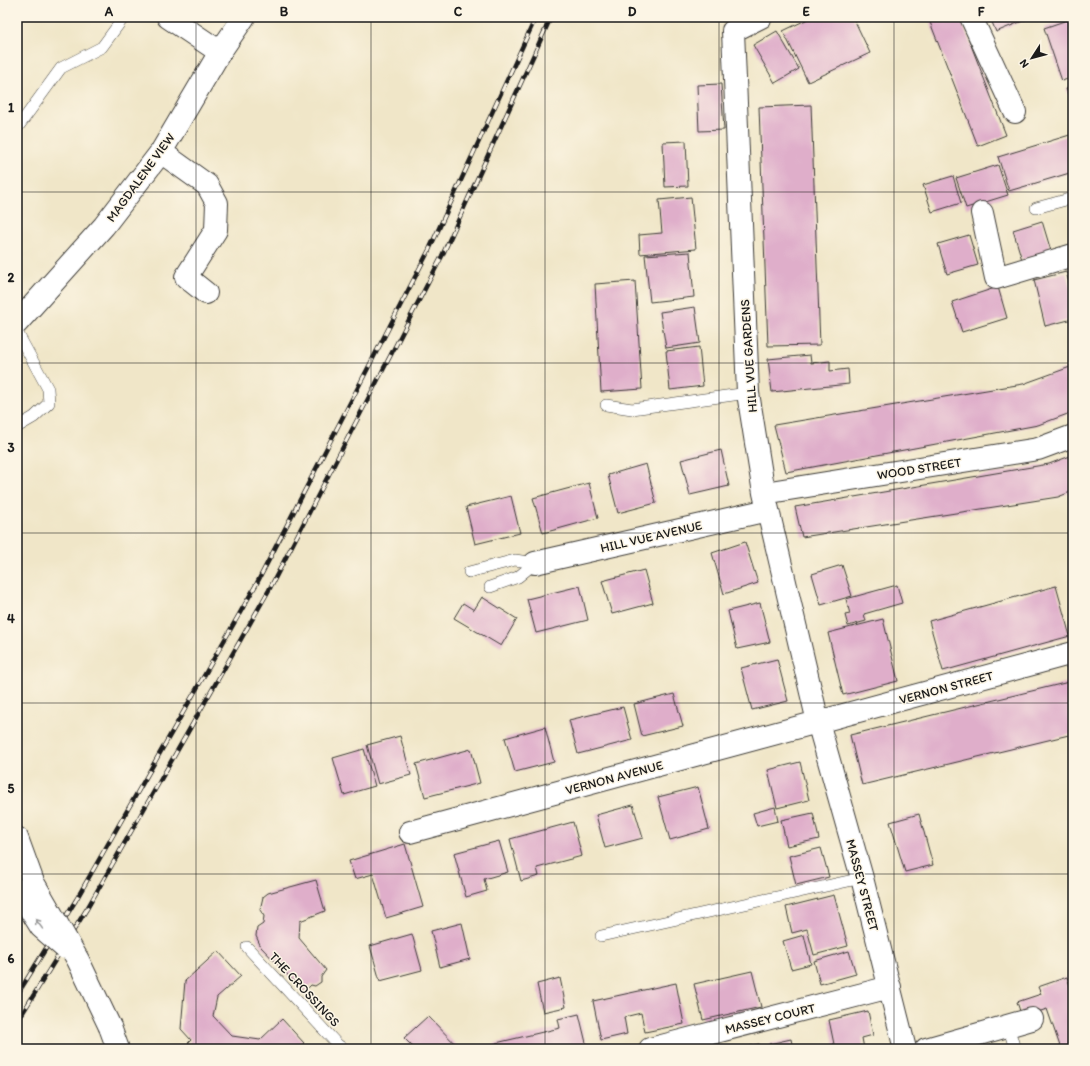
<svg xmlns="http://www.w3.org/2000/svg" width="1090" height="1066" font-family="Itim,sans-serif">
  <style>
    .building { fill: #dfaeca }
    .lines { fill: none; stroke-linecap: round; stroke-linejoin: round }
    .lane-casing { stroke: #3c3a36; stroke-width: 12 }
    .street-casing { stroke: #3c3a36; stroke-width: 24 }
    .secondary-casing { stroke: #3c3a36; stroke-width: 24 }
    .lane { stroke: #fff; stroke-width: 11 }
    .street { stroke: #fff; stroke-width: 22 }
    .secondary { stroke: #fff; stroke-width: 22 }
    .rail-casing { stroke: #1c1c1c; stroke-width: 4.5 }
    .rail { stroke: #fcf5e5; stroke-width: 3; stroke-dasharray: 9; stroke-linecap: butt }
    .secondary-bridge-casing { stroke: #3c3a36; stroke-width: 24; stroke-linecap: butt }
    .secondary-bridge { stroke: #fff; stroke-width: 22 }
    .oneway { stroke: #999 }
    .grid { fill: none; stroke: #1c1c1c; stroke-width: 1; stroke-opacity: 0.55 }
    .labels { text-anchor: middle; stroke-width: 3; stroke-linejoin: round; paint-order: stroke }
    .street-label { font-size: 13px; fill: #1c1c1c; stroke: #fcf5e5 }
    .neatline { fill: none; stroke: #1c1c1c; stroke-width: 1.5 }
    .grid-label { font-size: 13px; text-anchor: middle; font-weight: bold; fill: #1c1c1c }
  </style>
  <rect width="100%" height="100%" fill="#fcf5e5"/>
  <filter id="ink" filterUnits="userSpaceOnUse"><feTurbulence type="fractalNoise" baseFrequency=".025" numOctaves="2"/><feDisplacementMap in="SourceGraphic" scale="8" xChannelSelector="R" yChannelSelector="G"/><feConvolveMatrix kernelMatrix="1 2 1 2 8 2 1 2 1" color-interpolation-filters="sRGB"/></filter>
  <filter id="wash" filterUnits="userSpaceOnUse"><feTurbulence type="fractalNoise" baseFrequency=".012" numOctaves="4" result="noise"/><feDisplacementMap in="SourceGraphic" scale="16" xChannelSelector="R" yChannelSelector="G"/><feGaussianBlur stdDeviation="0.9" result="paint"/><feColorMatrix in="noise" values="0 0 0 0 0 0 0 0 0 0 0 0 0 0 0 0 0 1.4 0 .05"/><feComposite in="paint" operator="in"/></filter>
  <g filter="url(#wash)">
    <rect width="100%" height="100%" fill="#f0e6c8"/>
    <g id="blocks">
      <path class="building" d="M812,17h41l17,36 -62,29 -25,-51z
        M928,17h32l46,118 -28,11z
        M990,17h42l-36,15z
        M1073,18v59l-11,4 -18,-53z
        M777,31l22,38 -24,14 -22,-38z
        M721,84l3,46 -25,1 -2,-46z
        M1073,86v19l-7,-16z
        M811,105l9,240 -52,1 -9,-239z
        M1073,134v38l-64,19 -11,-34z
        M686,141l2,45 -23,1 -2,-45z
        M998,165l10,30 -42,13 -10,-30z
        M953,176l8,27 -29,9 -9,-27z
        M691,197l5,52 -56,5 -1,-19 23,-2 -3,-33z
        M1042,221l9,30 -29,9 -9,-30z
        M969,235l9,30 -31,9 -9,-30z
        M690,252l4,45 -44,5 -5,-47z
        M1066,272l7,25v22l-28,7 -11,-46z
        M635,281l7,108 -41,3 -6,-108z
        M998,287l9,31 -45,14 -10,-30z
        M695,307l5,36 -34,5 -6,-36z
        M699,347l4,39 -33,4 -4,-39z
        M810,355l1,8 19,-2v10l18,-2 1,15 -77,8 -4,-33z
        M1073,366v46l-35,13 -252,47 -12,-47 249,-41z
        M721,450l8,36 -39,9 -9,-35z
        M1073,455v36l-15,6 -256,40 -7,-30 254,-43z
        M646,464l10,39 -38,10 -10,-38z
        M589,483l9,35 -55,15 -10,-35z
        M511,496l9,37 -45,11 -9,-37z
        M745,542l13,41 -34,11 -12,-41z
        M842,565l10,31 -31,9 -9,-31z
        M644,570l9,33 -41,11 -10,-33z
        M897,585l5,18 -38,11 2,7 -18,5 -3,-11 5,-1 -4,-15z
        M580,586l8,34 -52,13 -9,-34z
        M1056,586l14,50 -127,35 -14,-50z
        M482,597l35,22 -16,27 -47,-28 9,-15 11,7z
        M760,603l10,39 -33,7 -9,-38z
        M883,619l15,62 -55,14 -15,-62z
        M777,659l11,42 -36,9 -11,-42z
        M1073,681v53l-211,51 -12,-50z
        M674,694l9,32 -41,10 -8,-32z
        M623,707l9,33 -54,14 -9,-34z
        M545,727l9,35 -39,10 -10,-34z
        M400,736l11,39 -33,9 -11,-39z
        M364,749l11,37 -31,9 -11,-37z
        M471,749l9,34 -55,14 -9,-33z
        M800,762l9,38 -32,8 -9,-38z
        M698,787l11,42 -39,11 -12,-43z
        M633,805l10,33 -38,10 -9,-33z
        M775,807l3,14 -21,5 -4,-13z
        M813,813l6,26 -32,7 -6,-26z
        M919,814l14,51 -28,7 -15,-50z
        M573,822l9,34 -45,12 2,8 -18,5 -11,-42z
        M499,841l9,31 -24,7 3,12 -21,6 -12,-44z
        M405,844l18,63 -37,11 -13,-44 -18,5 -6,-18z
        M821,848l8,29 -33,8 -7,-29z
        M316,880l9,31 -25,10 -1,17 27,32 -5,7v5l-6,4 -4,-1 -7,7 -43,-45 -5,-11 1,-8 6,-4 1,-8 -4,-6 3,-13 5,-4z
        M834,895l14,51 -34,9 -7,-26 -15,4 -6,-26z
        M462,923l8,36 -30,8 -9,-36z
        M412,934l10,36 -42,11 -10,-35z
        M804,935l7,29 -20,5 -8,-28z
        M218,951l23,25 -24,21 -4,19 19,20 28,4 22,-21 22,24 -6,6h-103l-7,-6 3,-3 -10,-11 4,-48z
        M849,951l7,23 -36,10 -6,-23z
        M752,971l9,36 -58,13 -9,-36z
        M1067,977l6,18v54h-12l-14,-40 -25,8 -5,-15 24,-8 -3,-7z
        M560,978l6,29 -23,5 -6,-28z
        M676,983l8,41 -39,8 -4,-19 -17,4 3,17 -26,6 -8,-39z
        M868,1011l5,24 -11,3 2,11h-29l-6,-29z
        M579,1014l8,33 -9,2h-88l6,-6 64,-15 -2,-9z
        M428,1016l32,33h-45l-11,-11z
        M791,1039l2,10h-23l-1,-5z
        M759,1044l1,5h-17v-1z"/>
    </g>
  </g>
  <g filter="url(#ink)">
    <use href="#blocks" fill-opacity="0" stroke="#3c3a36" stroke-width="1"/>
    <g class="lines">
      <defs>
        <path id="lane" d="M18,127l43,-59 41,-21 22,-30
          M1036,208l37,-10
          M17,332l31,57 1,14 -15,14 -17,10
          M606,405l26,4 116,-16
          M469,572l46,-12 20,3
          M490,587l28,-10 17,-14
          M601,936l261,-58
          M247,947l91,98 6,4
          M1008,1026l7,23"/>
        <path id="street" d="M168,17l52,35
          M761,17l-28,14 15,362 16,100 54,229 44,156 43,171
          M971,17l44,95
          M161,152l46,33 10,18 -1,27 -30,47 20,16
          M982,213l14,65 77,-23
          M17,323l87,-97 57,-74 59,-100 24,-35
          M764,493l274,-44 35,-13
          M535,563l233,-53
          M410,832l663,-179
          M650,1049l240,-62
          M926,1049l106,-30"/>
        <path id="secondary" d="M17,838l16,44
          M110,1027l8,22"/>
      </defs>
      <use href="#lane" class="lane-casing"/>
      <use href="#street" class="street-casing"/>
      <use href="#secondary" class="secondary-casing"/>
      <use href="#lane" class="lane"/>
      <use href="#street" class="street"/>
      <use href="#secondary" class="secondary"/>
      <defs>
        <path id="rail" d="M17,995l59,-95 181,-317 172,-333 107,-233
          M17,1022l71,-115 181,-317 173,-334 109,-239"/>
      </defs>
      <use href="#rail" class="rail-casing"/>
      <use href="#rail" class="rail"/>
      <defs>
        <path id="secondary-bridge" d="M33,882l45,78 32,67
          M18,890l23,37 24,21"/>
      </defs>
      <use href="#secondary-bridge" class="secondary-bridge-casing"/>
      <use href="#secondary-bridge" class="secondary-bridge"/>
    </g>
    <defs><path id="oneway-shaft" d="M-6 0H5M1.5-3L5.5 0L1.5 3" fill="none" stroke-width="1.6" stroke-linecap="round" stroke-linejoin="round"/></defs>
    <use class="oneway" href="#oneway-shaft" transform="translate(39 924) rotate(-126)"/>
  </g>
  <path class="grid" d="M196,17v1032M371,17v1032M545,17v1032M719,17v1032M894,17v1032M17,192h1056M17,363h1056M17,533h1056M17,703h1056M17,874h1056"/>
  <g class="labels">
    <g class="street-label">
      <text transform="translate(140 177) rotate(-54)" y="5">MAGDALENE VIEW</text>
      <text transform="translate(748 356) rotate(-94)" y="5">HILL VUE GARDENS</text>
      <text transform="translate(919 468) rotate(-9)" y="5">WOOD STREET</text>
      <text transform="translate(651 536) rotate(-13)" y="5">HILL VUE AVENUE</text>
      <text transform="translate(946 687) rotate(-15)" y="5">VERNON STREET</text>
      <text transform="translate(614 777) rotate(-15)" y="5">VERNON AVENUE</text>
      <text transform="translate(863 885) rotate(75)" y="5">MASSEY STREET</text>
      <text transform="translate(305 989) rotate(47)" y="5">THE CROSSINGS</text>
      <text transform="translate(770 1018) rotate(-14)" y="5">MASSEY COURT</text>
    </g>
  </g>
  <rect width="1090" height="1066" fill="none" stroke="#fcf5e5" stroke-width="44"/>
  <g transform="translate(1032 58) rotate(234)" stroke="#fcf5e5" stroke-width="3" paint-order="stroke">
  <path d="M0-3L7 15L0 10L-7 15Z" fill="#1c1c1c"/>
  <text y="-6" font-size="11" font-weight="bold" text-anchor="middle" fill="#1c1c1c">N</text>
  </g>
  <rect x="22" y="22" width="1046" height="1022" class="neatline"/>
  <g class="grid-label">
    <text x="109" y="16">A</text>
    <text x="284" y="16">B</text>
    <text x="458" y="16">C</text>
    <text x="632" y="16">D</text>
    <text x="806" y="16">E</text>
    <text x="981" y="16">F</text>
    <text x="11" y="112">1</text>
    <text x="11" y="282">2</text>
    <text x="11" y="452">3</text>
    <text x="11" y="623">4</text>
    <text x="11" y="793">5</text>
    <text x="11" y="963">6</text>
  </g>
</svg>
